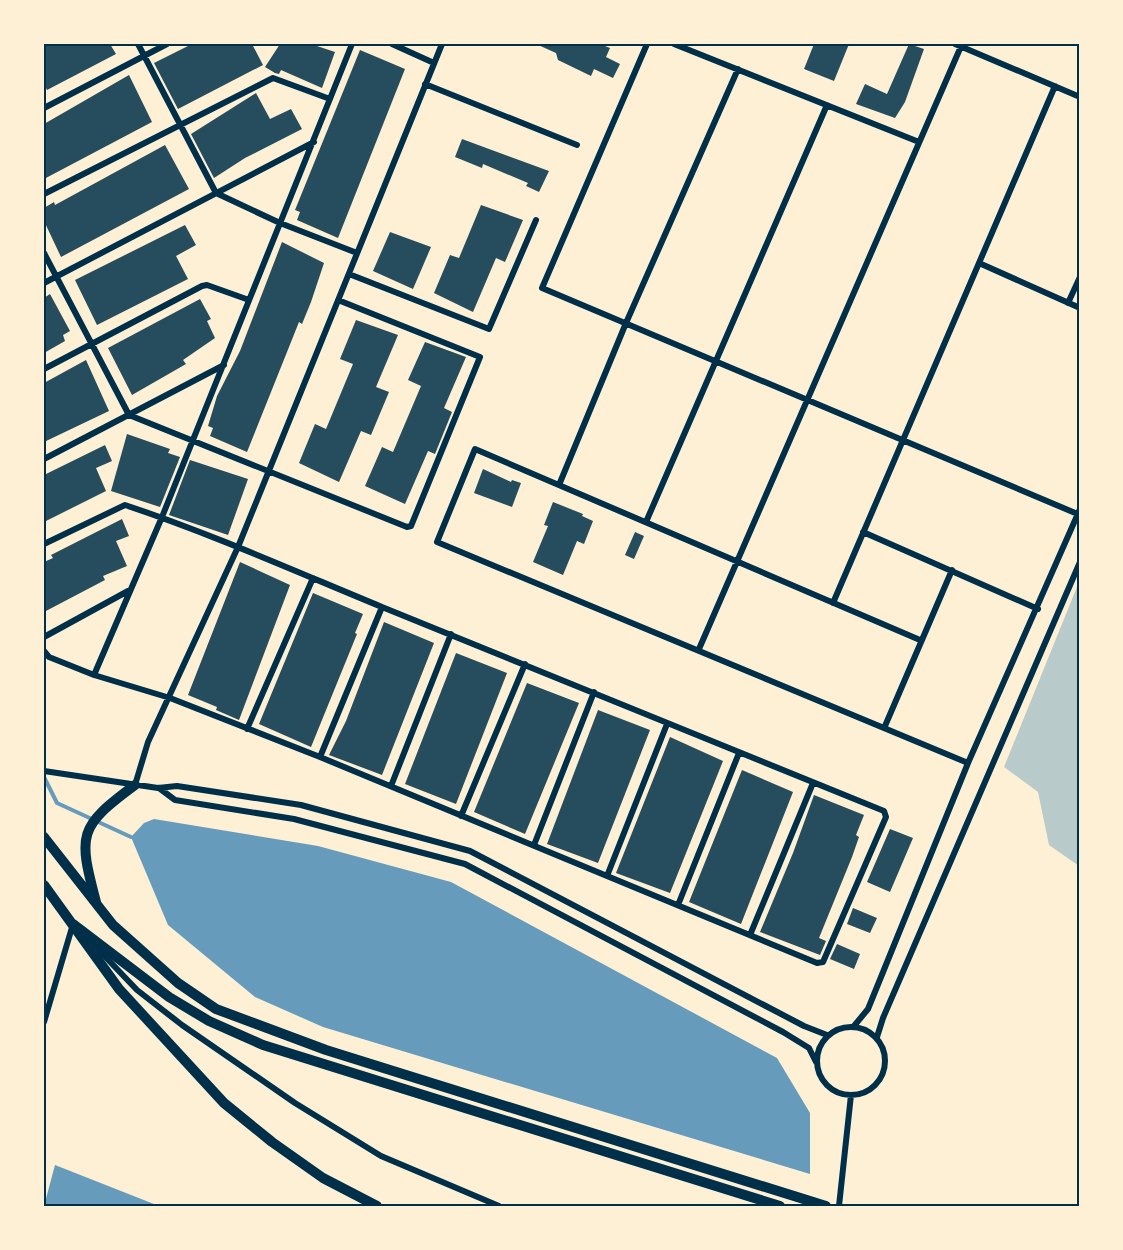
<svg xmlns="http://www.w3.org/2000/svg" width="1123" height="1250" font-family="'Varela Round',sans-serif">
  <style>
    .green { fill: #b9caca }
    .water { fill: #669bbc }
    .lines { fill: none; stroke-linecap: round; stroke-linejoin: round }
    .stream { stroke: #669bbc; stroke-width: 4 }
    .building { fill: #264d5e }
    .minor { stroke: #003049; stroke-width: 6 }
    .primary { stroke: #003049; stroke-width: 10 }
    .neatline { fill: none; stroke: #003049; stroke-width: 2 }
  </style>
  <rect width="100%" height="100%" fill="#fdf0d5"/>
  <path class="green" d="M1079,582v284l-30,-21 -11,-53 -34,-25z"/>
  <path class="water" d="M154,819l164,27 133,36 326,176 33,55v61l-487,-147 -68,-30 -87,-72 -37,-88 13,-14z
    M55,1165l104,41h-115z"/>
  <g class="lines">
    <path class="stream" d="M44,777l13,26 74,34"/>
  </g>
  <path class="building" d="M44,44h66l6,10 -69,36 -3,-6z
    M192,44h60l11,21 -85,44 -24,-46z
    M280,44h31l24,8 -13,36 -41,-18 -2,4 -4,-1 -10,-6z
    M536,44h64l10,4 -4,9 14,7 -7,14 -19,-9 -3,7 -33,-16 -2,-7z
    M814,44h35l-15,37 -30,-12z
    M909,44l15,5 -19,53 -10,16 -39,-14 9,-20 22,10z
    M360,50l45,19 -67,169 -41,-18 3,-8 -5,-2z
    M129,75l23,47 -108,57v-55z
    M256,93l14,26 21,-10 11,20 -57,29 -31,20 -23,-44z
    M462,139l87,32 -10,21 -13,-6 2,-3 -45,-19 -1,4 -27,-11z
    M165,145l24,44 -128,68 -17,-36v-13l10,-6 1,3z
    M481,205l42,15 -18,42 -9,-4 -23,54 -39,-19 16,-38 9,3z
    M185,225l11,20 -20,11 12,23 -91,46 -22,-45z
    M390,232l41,15 -18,42 -40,-18z
    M282,242l42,21 -13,39 -9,22 -3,-2 -52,130 -37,-16 3,-8 -5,-2 9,-30 23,-45z
    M50,294l20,37 -7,4 2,6 -21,12v-55z
    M200,299l11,20 -4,2 8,17 -32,22 3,4 -54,31 -24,-47z
    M356,320l42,15 -22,52 13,5 -18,43 -10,-4 -22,51 -40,-19 16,-39 11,5 27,-65 -13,-5z
    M425,342l41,15 -22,51 8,4 -17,42 -7,-3 -23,53 -40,-18 17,-39 11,5 28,-66 -13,-6z
    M86,360l23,51 -65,31v-59z
    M127,434l43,15 -2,4 12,4 -20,50 -49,-16z
    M105,445l7,16 -16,7 10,23 -62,31v-47z
    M190,460l58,19 -20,56 -59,-20z
    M483,469l28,13 1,-2 9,3 -9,24 -38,-14z
    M553,502l30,12 -1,2 11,5 -9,23 -7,-3 -14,34 -30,-13 15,-36 -4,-1z
    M122,519l7,17 -13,5 11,25 -24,10 2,4 -61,32v-50l9,-4 -2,-3z
    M635,532l9,4 -10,23 -9,-4z
    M240,562l50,23 -51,135 -23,-10 1,-3 -29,-12z
    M313,593l50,21 -8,19 2,1 -46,113 -52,-23z
    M384,622l50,21 -52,132 -53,-20 17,-34z
    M456,653l51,20 -51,131 -51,-20z
    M527,683l52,20 -54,131 -51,-22z
    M598,710l52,20 -52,133 -51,-19z
    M670,737l53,24 -53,132 -54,-20z
    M742,770l51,22 -52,132 -52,-22z
    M814,795l50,20 -8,20 3,2 -7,20 -33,81 7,3 -6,14 -60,-23 33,-79z
    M890,829l23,9 -23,54 -23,-10z
    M853,908l24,10 -7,15 -23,-9z
    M837,944l23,10 -6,15 -24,-10z"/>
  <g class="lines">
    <path class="minor" d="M138,44l78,149 64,30 77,30
      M392,44l42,19
      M647,44l-105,244 538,227
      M674,44l245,98
      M955,44l125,53
      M425,84l152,61
      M44,108l123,-64
      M44,194l229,-116 57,21
      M44,253l85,162 278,112 4,-1 69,-169 -142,-57
      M979,263l101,45
      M349,274l140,55 47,-109
      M44,283l270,-141
      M1068,303l12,-26
      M44,369l158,-83 5,-1 42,15
      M44,459l180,-94
      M559,485l67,-162 112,-254
      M646,522l181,-417
      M863,532l175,77
      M44,544l81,-39c87,29 172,67 257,102 168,68 334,136 502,204l2,6 -63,145 -6,1 -497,-206 -150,-59 -76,-23 -45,-18 -5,-6
      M833,603l222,-517
      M44,637l84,-46
      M920,640l-445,-191 -38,93 531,221
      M699,649l263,-605
      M94,675l68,-158 190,-473
      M885,726l67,-156
      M247,729l66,-151
      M320,757l62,-150
      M44,771l114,17 19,-2 124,19 169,46 334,175 23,9
      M135,785l13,-43 90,-195 204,-503
      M391,786l60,-152
      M159,788l16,12 119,19 171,45 318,168 26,16 7,14
      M461,816l64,-152
      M534,845l60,-153
      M607,876l60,-152
      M678,905l61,-152
      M750,935l63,-152
      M95,946l42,44 45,35 113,78 86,53 118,50
      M44,1022l29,-98
      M854,1026l14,-17 100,-246 112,-254
      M817 1061a34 34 0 1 1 68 0a34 34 0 1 1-68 0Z
      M877,1037l6,-19 197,-456
      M839,1206l12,-111"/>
    <path class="primary" d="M44,837l69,88 65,58 38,26 110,41 500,156
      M44,885l75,104 105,114 48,39 51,36 54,28
      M96,902c-18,-68 -18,-75 39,-117
      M73,924l96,73 40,24 54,24 517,161"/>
  </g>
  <rect width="1123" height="1250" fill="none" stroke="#fdf0d5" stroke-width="90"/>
  <rect x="45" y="45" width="1033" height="1160" class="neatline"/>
</svg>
